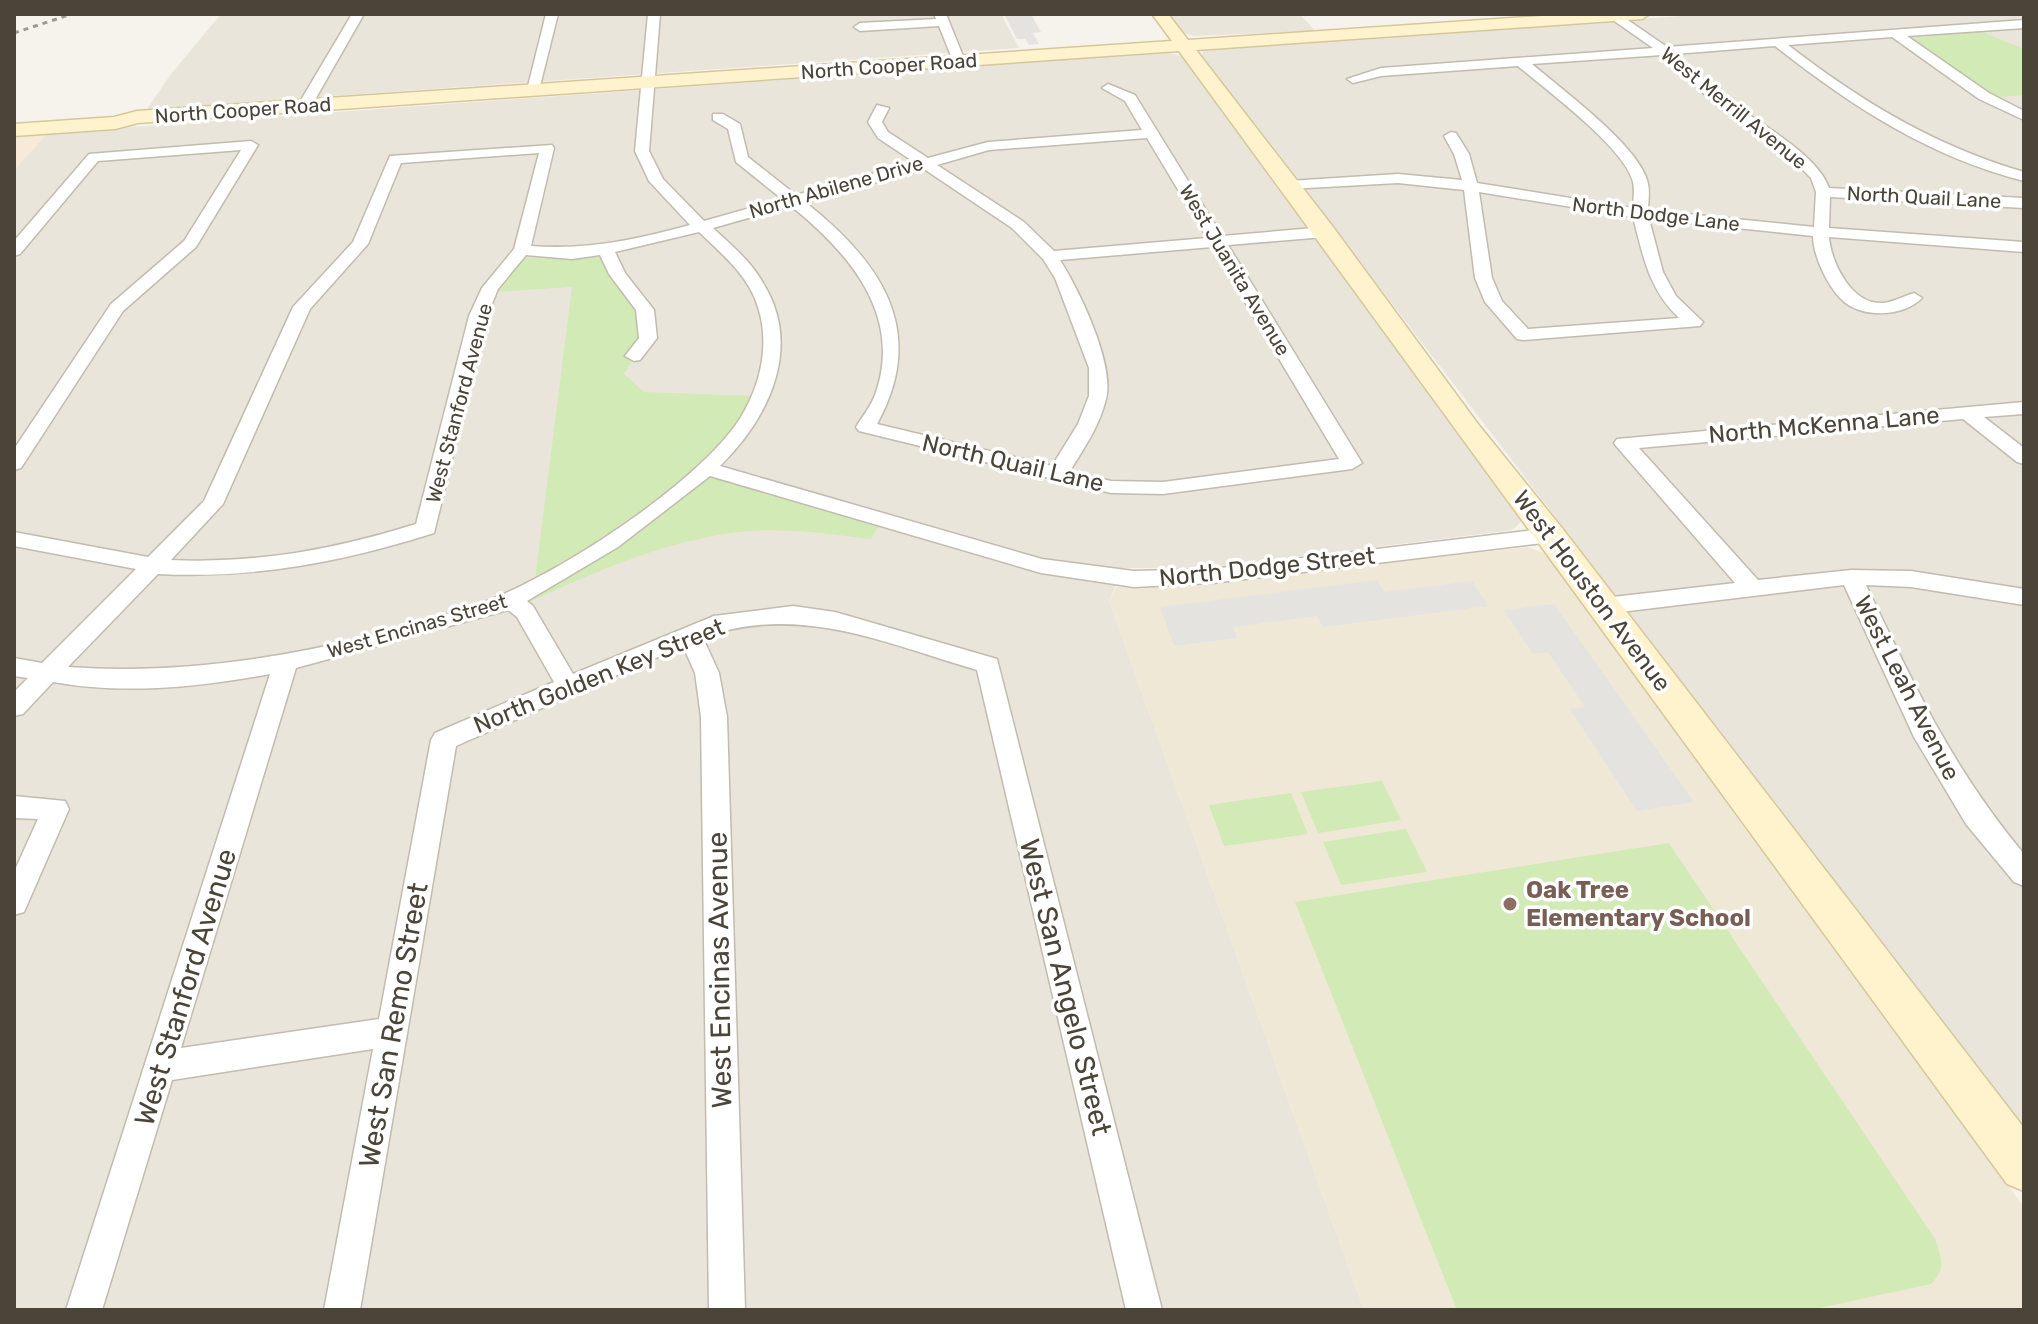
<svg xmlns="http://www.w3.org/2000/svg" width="2038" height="1324" font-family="Rubik,sans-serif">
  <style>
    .residential { fill: #eae5da }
    .commercial { fill: #f7ead8 }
    .education { fill: #efe8d6 }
    .green { fill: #d2eab5 }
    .parking { fill: #e5e3e0 }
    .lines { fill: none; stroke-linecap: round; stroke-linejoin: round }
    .street-casing { stroke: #c2bbae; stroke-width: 3 }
    .secondary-casing { stroke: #d6c79b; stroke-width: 3 }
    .street { fill: #fff; fill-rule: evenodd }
    .secondary { fill: #fff3cd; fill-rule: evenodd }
    .rail { stroke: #9a9a9a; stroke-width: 3; stroke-dasharray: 5 5; stroke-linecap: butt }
    .education-dot { fill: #8d6e63; stroke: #fff; stroke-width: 3 }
    .labels { text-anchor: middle; stroke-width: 7; stroke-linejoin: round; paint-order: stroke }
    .far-street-label { font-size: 20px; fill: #4b4439; stroke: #fff }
    .street-label { font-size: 24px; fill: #4b4439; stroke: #fff }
    .education-label { font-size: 24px; font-weight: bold; fill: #785e54; stroke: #fff; text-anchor: start }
    .near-street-label { font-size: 28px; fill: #4b4439; stroke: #fff }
  </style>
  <rect width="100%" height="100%" fill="#f6f3ec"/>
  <path class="residential" d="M221,14h780l18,34 -872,61 24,-35z
    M1169,14h130l17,17 -123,5 -9,-3z
    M1712,14h312v1114l-822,-1072 1,-5 11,-2z
    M1166,52l18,5 338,463 -8,9 -8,2 -301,37h-82l-14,33 255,709h-1350v-1140l34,-37z"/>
  <path class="commercial" d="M48,133l-34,37v-35z"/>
  <path class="education" d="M1528,547l20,8 476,652v103h-660l-255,-709 7,-14 65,-1z"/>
  <path class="green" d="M1980,31l44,18v46l-27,2 -87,-59z
    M604,257l37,57 3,27 -20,33 20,18 108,4 -18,35 -27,33 178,52 -14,23c-41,-5 -82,-11 -123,-8 -77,7 -151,40 -221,72l-15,-12 23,-11 37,-293 -78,5 29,-34z
    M1382,781l19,39 -83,13 -17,-41z
    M1291,793l17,41 -84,12 -15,-41z
    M1406,829l21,43 -86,13 -18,-43z
    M1669,843l266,396c7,19 11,30 -4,45l-121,26h-353l-162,-408z"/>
  <path class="parking" d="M1004,14h27l10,18 -8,1 6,11 -10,1 -4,-6h-8z
    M1377,580l7,12 88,-11 16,25 -165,21 -6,-11 -84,11 4,11 -63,8 -14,-39z
    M1554,604l140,198 -57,9 -67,-102 15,-2 -37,-55 -15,2 -29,-44z"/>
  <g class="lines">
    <defs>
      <path id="street" d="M352,14h12l-52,91 -12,3 -2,-3z
        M546,14h12l-19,76 -6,4 -6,-4z
        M648,14h12l-11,137 14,28 41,42 78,-22 -46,-37 -8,-33 -15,-9v-6h10l17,10 8,33 48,38 118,-33 -36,-24 -10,-16 9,-17 12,3 -7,14 6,10 40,26 60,-16 154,-12 -17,-29 -23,-13 6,-4 27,11 87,141 103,-9 8,5 -8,5 -97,8 134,218 -10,6 -189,25 -52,-1 -252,-62 -3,-4c6,-10 15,-21 19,-32 29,-80 -27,-143 -84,-189l-78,22c18,17 38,33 50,55 40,64 6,135 -43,183l322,93 92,12 78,-2 339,-41 8,2 3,5 -3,5 -8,2 -339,41 -78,4 -93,-14 -331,-97 -92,71 -91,54 6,5 40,68 141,-58 79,-10 42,6 162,47 165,651h-36l-149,-640c-90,-26 -180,-68 -274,-32l16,35 8,44 18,593h-36l-8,-593 -6,-44 -12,-27 -227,100 -96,564h-36l49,-261 -201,31 -70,230h-36l204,-636c-70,13 -146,21 -217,8l-30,32 -9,2v-24l14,-14 -14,-2v-18l28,5 94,-94 -122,-23v-14l134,25 56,-56 89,-194 60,-65 37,-86 162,-11 2,3 -23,98c57,4 104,-6 159,-21l-41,-44 -14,-30zM1147,138l60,100 -153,13 -30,-29 -87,-57 52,-15zM539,153l-25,96 -32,39 -13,28 -53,208c-80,25 -160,40 -245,36l52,-56 87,-195 58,-65 33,-81zM924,169l88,59 31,31 12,19 34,90v28l-11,28 -26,42 -175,-42c52,-94 3,-163 -72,-222zM699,232c22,21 50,44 59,75 12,37 3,77 -17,110 -41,66 -190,163 -263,187 -131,44 -273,73 -410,63l90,-93c96,5 184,-12 276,-41l53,-217 11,-27 28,-34 46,4 28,-4 9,19 27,36 3,28 -14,18 9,5 6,-1 17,-22 -3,-28 -29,-37 -10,-21zM1212,247l127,212 -176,23 -52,-1 -41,-10c14,-23 30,-46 36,-72 9,-35 -27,-109 -46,-139zM508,610l9,7 37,65 -119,51 -4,7 -52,279 -198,29 115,-380z
        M934,14h12l19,47 -2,3 -10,-3 -14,-35 -79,5 -6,-4 6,-4 76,-4z
        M1610,14h9l48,33 357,-27v8l-117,8 82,57 35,18v9l-45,-21 -87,-62 -104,8c74,57 147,101 236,127v9c-95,-24 -173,-75 -249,-135l-100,8c17,15 33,32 52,45 29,23 90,54 102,89l195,10v10l-194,-11 -1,31 195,14v10l-195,-15c2,26 23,68 54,66 10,-1 21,-7 31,-10l8,5c-18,19 -62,21 -81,1 -14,-14 -28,-44 -28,-63l-164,-17 14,53 13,24 27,26 -3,4 -177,14 -6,-1 -32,-37 -10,-24 -11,-88 -66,-7 -109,6 -7,-4 7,-4 109,-7 64,6 -8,-26 -10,-18 7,-4 5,1 13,21 8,29 156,25c0,-8 2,-18 0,-26 -8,-34 -87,-92 -115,-116l-137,10 -28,7 -6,-4 34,-11 272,-20 -43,-30zM1662,55l52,48 82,60 15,15 5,14 -2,35 -166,-17c0,-8 2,-18 0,-26 -6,-36 -87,-95 -116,-120zM1479,192l154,25c10,39 16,73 46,101l-151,11 -26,-28 -10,-23z
        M251,141l7,4 -62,102 -73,64 -102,157 -7,2v-21l97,-145 73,-63 57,-91 -143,11 -78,93 -6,2v-15l75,-87z
        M2024,402v12l-40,3 40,31v16l-7,-2 -54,-43 -324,29 119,132 93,-10 60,1 113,18v16l-113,-18 -45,-2c48,100 86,183 158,269v32l-10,-4 -48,-58 -52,-87 -70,-152 -240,29 -8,-2 -3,-6 3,-6 8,-2 131,-15 -118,-136 -3,-4 3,-4z
        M14,796l51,5 4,8 -45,103 -10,3v-43l24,-53 -24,-1z"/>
      <path id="secondary" d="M1152,14h16l20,26 382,-26h80l-8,5 -446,31 137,177 145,197 84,104 462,600v63l-17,-7 -828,-1133 -1041,72 -23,6 -101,7v-12l100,-7 23,-6 1035,-70z"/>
    </defs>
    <use href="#street" class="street-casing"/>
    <use href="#secondary" class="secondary-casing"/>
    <use href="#street" class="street"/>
    <use href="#secondary" class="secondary"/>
    <path class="rail" d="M14,33l58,-19"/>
  </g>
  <circle class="education-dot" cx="1510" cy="904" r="8"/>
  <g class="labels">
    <g class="far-street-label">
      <text transform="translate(889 66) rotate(-4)" y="7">North Cooper Road</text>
      <text transform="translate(1734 108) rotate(39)" y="7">West Merrill Avenue</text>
      <text transform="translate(243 110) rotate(-4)" y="7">North Cooper Road</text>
      <text transform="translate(836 187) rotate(-16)" y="7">North Abilene Drive</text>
      <text transform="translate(1924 197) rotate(3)" y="7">North Quail Lane</text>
      <text transform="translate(1656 214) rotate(7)" y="7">North Dodge Lane</text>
      <text transform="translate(1235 270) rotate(59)" y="7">West Juanita Avenue</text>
      <text transform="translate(459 403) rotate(-75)" y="7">West Stanford Avenue</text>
      <text transform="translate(417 626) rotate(-16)" y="7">West Encinas Street</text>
    </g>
    <g class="street-label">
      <text transform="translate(1824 425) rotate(-5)" y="8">North McKenna Lane</text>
      <text transform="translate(1013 463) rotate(13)" y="8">North Quail Lane</text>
      <text transform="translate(1267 567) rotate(-6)" y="8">North Dodge Street</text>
      <text transform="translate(1592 591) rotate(53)" y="8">West Houston Avenue</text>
      <text transform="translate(599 676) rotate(-22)" y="8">North Golden Key Street</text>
      <text transform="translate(1907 688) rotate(63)" y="8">West Leah Avenue</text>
    </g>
    <g class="education-label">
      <text x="1526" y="898">Oak Tree<tspan x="1526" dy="28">Elementary School</tspan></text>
    </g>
    <g class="near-street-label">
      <text transform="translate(719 970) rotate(-91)" y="10">West Encinas Avenue</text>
      <text transform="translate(185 987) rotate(-73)" y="10">West Stanford Avenue</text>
      <text transform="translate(1066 987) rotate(76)" y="10">West San Angelo Street</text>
      <text transform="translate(393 1025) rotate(-80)" y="10">West San Remo Street</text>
    </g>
  </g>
  <rect width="2038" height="1324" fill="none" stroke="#4b4439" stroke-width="32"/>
</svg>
